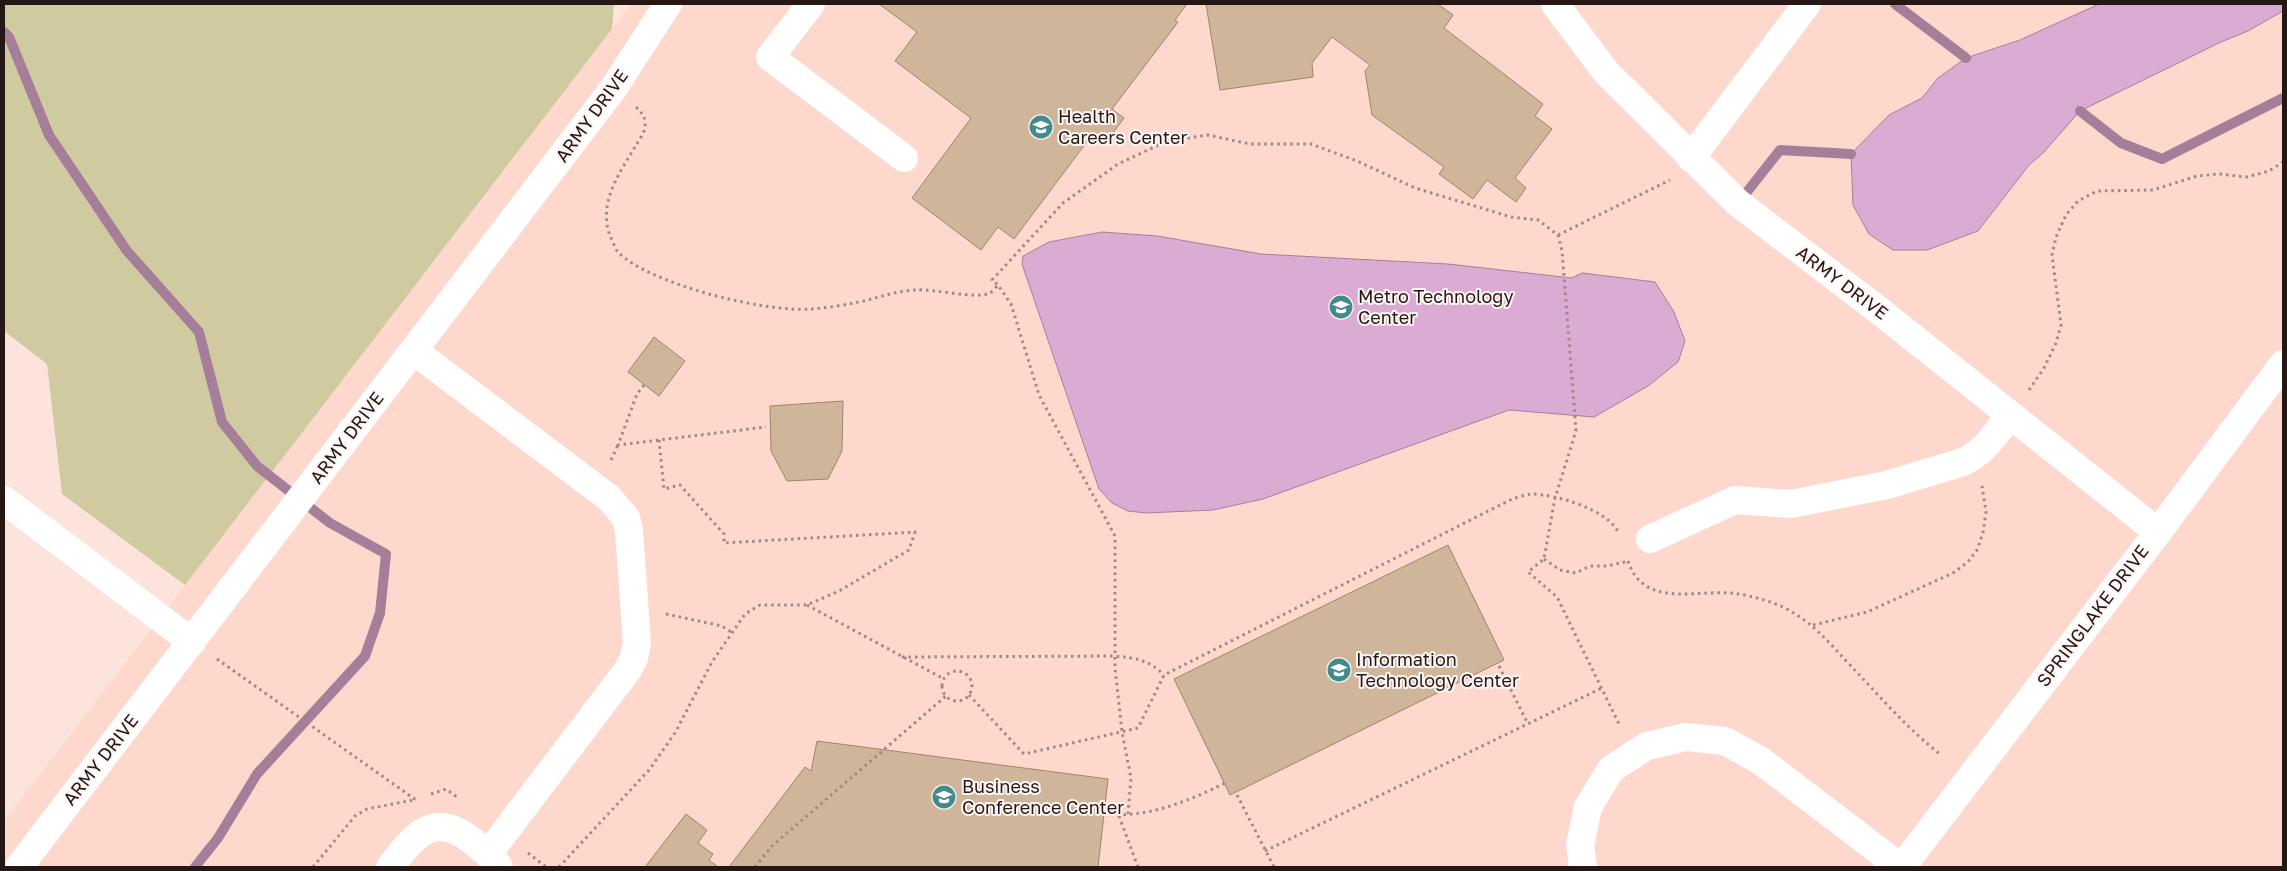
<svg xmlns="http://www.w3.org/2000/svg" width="2287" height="871" font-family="'Golos Text',sans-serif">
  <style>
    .built { fill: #ffd8cd }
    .green { fill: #d0caa0 }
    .water { fill: #dcabd3; stroke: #a57f99 }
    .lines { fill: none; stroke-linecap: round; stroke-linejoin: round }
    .stream { stroke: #a57f99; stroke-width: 10 }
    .building { fill: #cfb59a; stroke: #9e856b }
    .path { stroke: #9e8a84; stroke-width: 3; stroke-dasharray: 2.5 4; stroke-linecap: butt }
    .minor { stroke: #fff; stroke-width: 28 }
    .labels { text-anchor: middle; stroke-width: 4; stroke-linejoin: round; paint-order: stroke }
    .street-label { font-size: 18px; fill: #251713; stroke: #fdf5f3 }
    .poi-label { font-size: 18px; fill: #251713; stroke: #fdf5f3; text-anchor: start }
  </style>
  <rect width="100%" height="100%" fill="#fce4dd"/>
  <path class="built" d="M631,4h1652v863h-2279v-46z"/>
  <path class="green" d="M4,4h610l-2,25 -427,556 -123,-91 -15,-130 -43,-33z"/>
  <path class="water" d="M2099,4h184v7l-35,20 -27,11 -141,69 -37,42 -14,12 -51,66 -51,19h-34l-24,-16 -16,-29 -2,-51 38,-39 33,-17 16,-20 28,-20 54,-18z
    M1102,232l55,4 104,18 187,10 124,14 10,-5 73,9 19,30 11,29 -7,21 -30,24 -54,31 -85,-7 -246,89 -50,11 -67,3 -18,-2 -16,-8 -13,-14 -77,-225 1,-8 26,-14z"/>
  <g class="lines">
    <path class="stream" d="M1895,4l71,54
      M4,32l5,5 40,98 78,116 72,81 23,90 35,44 73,57 56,31 -6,59 -15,43 -108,118 -39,64 -23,29
      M2080,111l41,32 41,16 121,-61
      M1739,202l41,-52 71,4"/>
  </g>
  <path class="building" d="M879,4h308l-12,16 3,2 -66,87 12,9 -20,27 -12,-10 -78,104 -16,-12 -17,23 -69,-52 59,-80 -76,-57 22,-29z
    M1206,4h232l15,11 -9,13 99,76 -8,12 17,13 -37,49 11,10 -10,14 -29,-22 -14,19 -34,-25 5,-7 -72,-52 -7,-44 5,-6 -38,-28 -20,26 1,14 -93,13z
    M654,337l31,24 -26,35 -31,-24z
    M843,401l-1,50 -14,28 -41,2 -16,-30 -1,-45z
    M1448,545l56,115 -274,135 -56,-116z
    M817,741l291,38 -10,88h-369l76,-100 6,4z
    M686,814l21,16 -9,13 15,11 -4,6 9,7h-73z"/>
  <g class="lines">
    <path class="path" d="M636,107c5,5 9,9 9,16 1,9 -6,17 -10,24 -17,28 -38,58 -24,91 2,4 4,10 6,13 30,33 150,62 194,58 16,-1 33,-4 48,-7 19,-4 36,-11 56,-12 18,-2 61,10 75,3 3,-2 6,-6 8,-8
      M1558,235l112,-55
      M644,385l-7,9 -19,51 148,-18
      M2029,390l15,-22 12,-25 5,-18 -9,-70 4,-18 10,-22 12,-14 19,-10 56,-1 44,-14 22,-2 28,3 22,-6 14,-9
      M611,460l7,-15
      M1544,559l16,11 16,3 14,-7h17l22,-5
      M1628,561c15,47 67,29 103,32 18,2 36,7 52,14 30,15 46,36 69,60 28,30 56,62 89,88
      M807,605l137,74
      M666,614l56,12 9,6
      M1813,625l54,-13 86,-39 15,-11 9,-12 6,-17 3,-21 -4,-26
      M902,657l213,-1c21,2 34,4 49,19
      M217,659l199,141
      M1499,666l29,58
      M942 686a15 15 0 1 1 30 0a15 15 0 1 1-30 0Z
      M969,695l55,59 114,-26 26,-53 348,-176c6,-2 13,-4 19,-5 24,0 79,16 88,40
      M431,794l15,-5 11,8
      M1237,795l37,72
      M1104,814c41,5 85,-13 121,-31
      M1128,814l3,-36 -9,-46 -7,-64v-132l-76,-141 -28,-91 -13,-19 -6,-5 71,-77 55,-39 49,-23 41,-6 42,9h61l46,17 58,27 96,29 27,3 20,15 4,16 14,180 -21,67 -11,61 -16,13 29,25 63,129
      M1119,816l19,51
      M1265,851l337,-163
      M528,853l18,14
      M313,867l42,-51 12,-7 46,-9
      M559,867l90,-97 26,-37 37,-71 33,-48 15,-9h47l32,-14 70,-41 6,-18 -191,11v-9l-44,-49 -16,4 -5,-49
      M755,867l17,-21 174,-150"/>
    <path class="minor" d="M811,4l-41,53 134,101
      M1555,4l51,68 132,131 139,106 281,223
      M1691,158l116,-154
      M414,351l195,147 17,20 3,13 8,112 -3,15 -7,13 -139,183
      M4,500l188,142
      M1650,539l85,-39 56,4 96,-19 76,-23c22,-10 33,-29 47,-47
      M19,867l594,-778 55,-85
      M390,867c24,-30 42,-57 81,-27 10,8 21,15 28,27
      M1583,867l-3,-22 8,-38 23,-38 36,-23 39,-9 39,4 36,20 139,106
      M1902,867l256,-335 125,-168"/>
  </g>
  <defs>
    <symbol id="school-disc" viewBox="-11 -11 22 22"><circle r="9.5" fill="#428b8c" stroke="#fdf5f3"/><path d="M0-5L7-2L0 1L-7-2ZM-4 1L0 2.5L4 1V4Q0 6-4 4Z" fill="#fff"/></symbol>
  </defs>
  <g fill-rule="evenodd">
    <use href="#school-disc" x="1027" y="113" width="28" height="28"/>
    <use href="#school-disc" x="1327" y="293" width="28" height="28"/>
    <use href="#school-disc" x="1325" y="656" width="28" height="28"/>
    <use href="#school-disc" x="930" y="783" width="28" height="28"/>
  </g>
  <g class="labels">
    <g class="street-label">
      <text transform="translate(592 116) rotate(-54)" y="6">ARMY DRIVE</text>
      <text transform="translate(1842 283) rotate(37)" y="6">ARMY DRIVE</text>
      <text transform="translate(347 438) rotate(-53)" y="6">ARMY DRIVE</text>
      <text transform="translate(2093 616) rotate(-53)" y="6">SPRINGLAKE DRIVE</text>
      <text transform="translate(101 760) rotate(-52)" y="6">ARMY DRIVE</text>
    </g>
    <g class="poi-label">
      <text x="1058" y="123">Health<tspan x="1058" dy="21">Careers Center</tspan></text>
      <text x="1358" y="303">Metro Technology<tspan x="1358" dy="21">Center</tspan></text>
      <text x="1356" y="666">Information<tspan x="1356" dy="21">Technology Center</tspan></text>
      <text x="962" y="793">Business<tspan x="962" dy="21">Conference Center</tspan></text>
    </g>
  </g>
  <rect width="2287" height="871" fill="none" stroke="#251713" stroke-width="10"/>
</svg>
